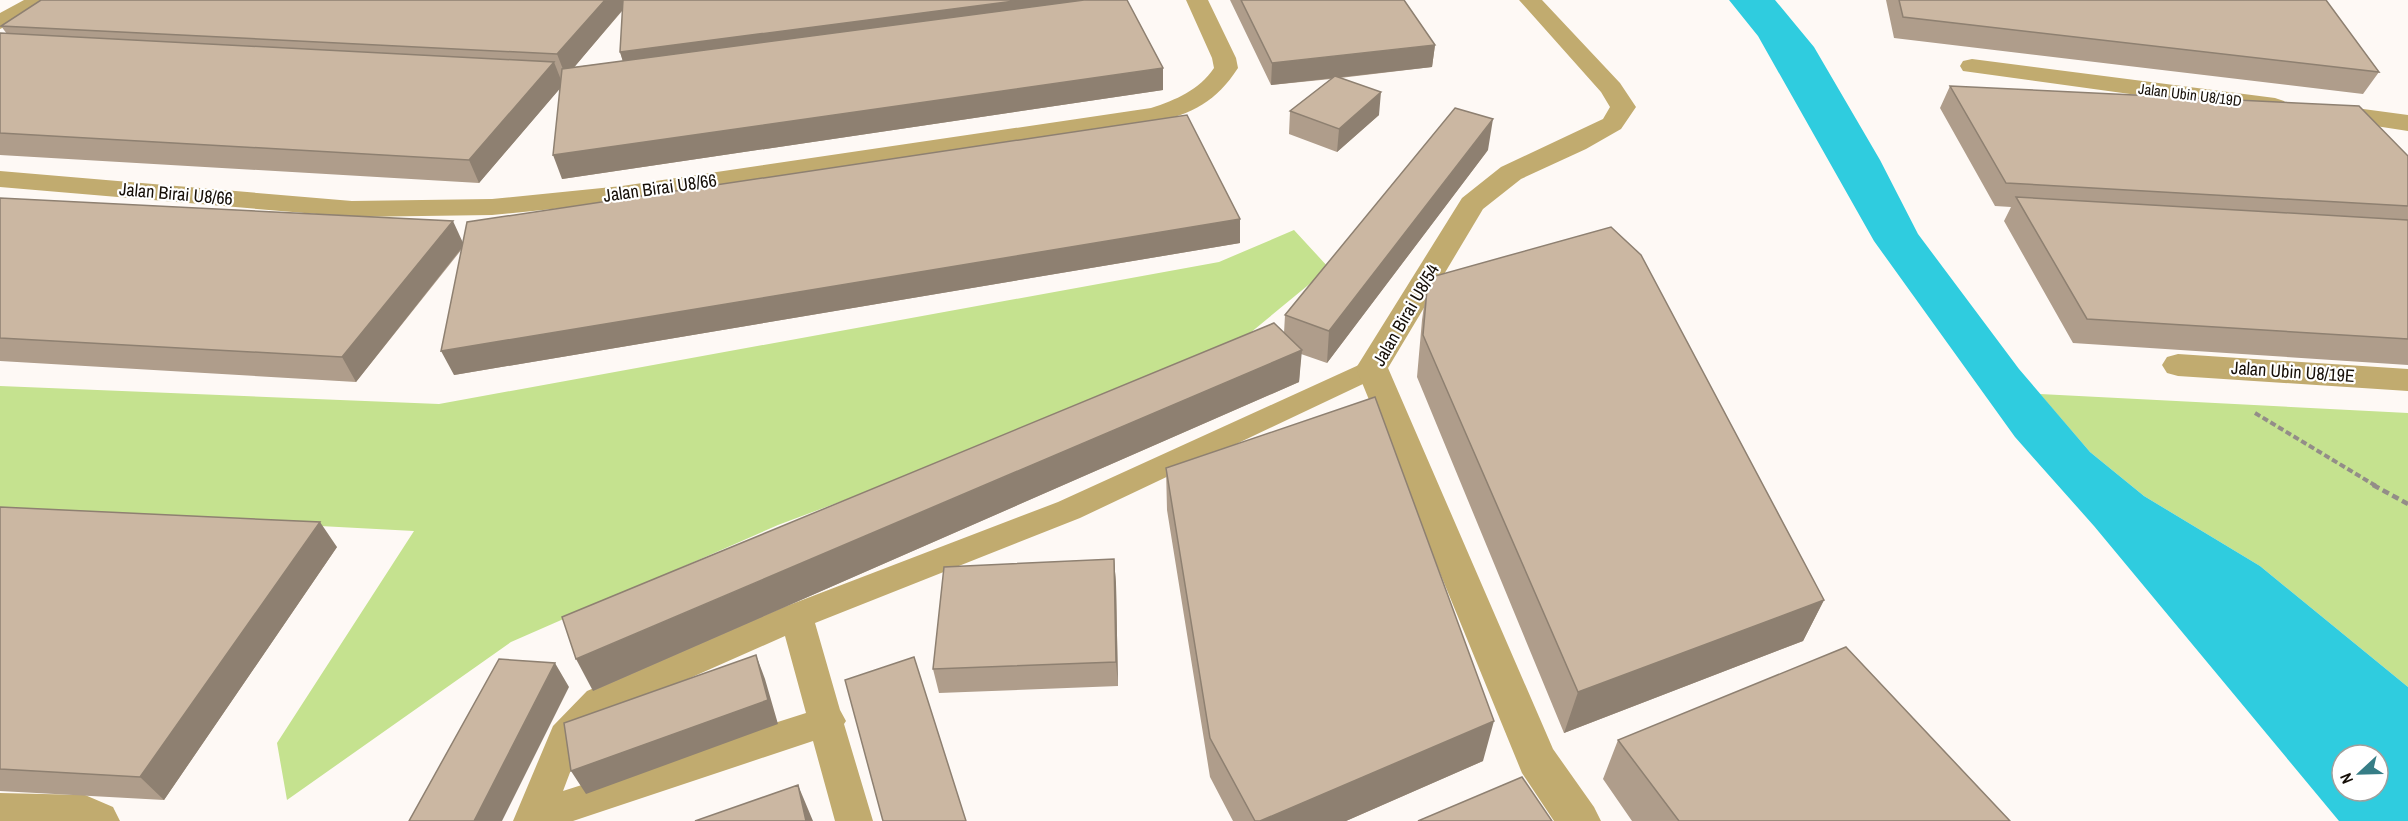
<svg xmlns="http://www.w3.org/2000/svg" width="2408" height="821" font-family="'Archivo Narrow',sans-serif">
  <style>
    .green { fill: #c5e28f }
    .water { fill: #2fccdf; fill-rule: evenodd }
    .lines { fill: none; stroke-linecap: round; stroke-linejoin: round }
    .path-far1 { stroke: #938d88; stroke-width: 4; stroke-dasharray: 6 3; stroke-linecap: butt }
    .path { stroke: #938d88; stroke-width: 4.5; stroke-dasharray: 7 4; stroke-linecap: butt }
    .lane { fill: #c1ab6f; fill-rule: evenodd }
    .street { fill: #c1ab6f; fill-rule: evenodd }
    .wall { fill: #af9d8b; fill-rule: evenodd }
    .shaded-wall { fill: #8e8071 }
    .building { fill: #cbb7a2; stroke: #8e8071; stroke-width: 1.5 }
    .labels { text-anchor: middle; stroke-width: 4.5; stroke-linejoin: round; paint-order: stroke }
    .far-street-label { font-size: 15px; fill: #150e07; stroke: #fff }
    .street-label { font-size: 18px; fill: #150e07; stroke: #fff }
  </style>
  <rect width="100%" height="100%" fill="#fef9f5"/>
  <path class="green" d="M1294,230l35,38 -113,93 -438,164 -267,117 -224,158 -10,-57 137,-212 -414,-22v-123l439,18 780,-142z
    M2040,394l368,19v274l-148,-121 -116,-70 -54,-44z"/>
  <path class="water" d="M1729,0h46l39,47 66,113 38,74 101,135 71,83 54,44 116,70 148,121v134h-69l-245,-295 -79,-89 -141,-196 -116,-205zM2342,755h36v36h-36z"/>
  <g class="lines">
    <path class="path-far1" d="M2255,413l121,73"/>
    <path class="path" d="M2373,485l35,19"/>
    <path class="lane" d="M1372,359l10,2 4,7 -4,7 -302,143 -265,105 25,87 6,11 -2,3 29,97h-38l-22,-80 -240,80h-60l40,-95 34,-35 197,-84 274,-105zM785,636l21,77 -243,78 17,-45 31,-33z"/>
    <path class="street" d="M24,0h28l-3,5 -49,24v-16z
      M1186,0h22l28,58 2,10c-22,34 -45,45 -84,55l-532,79 -130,13 -140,2 -352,-30v-16l352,30 140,-2 130,-13 529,-78c25,-8 48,-18 63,-40l-2,-10z
      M1519,0h23l78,83 16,24 -15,22 -35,20 -65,30 -38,30 -95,159 165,381 41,58 7,14h-47l-32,-48 -166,-405 106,-170 39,-31 102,-48 7,-12 -9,-15z
      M1972,59l303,39 9,3 4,5 -4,5 -9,3 -312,-43 -3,-5 3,-5z
      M2326,104l82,11v16l-91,-14 -4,-5 4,-5z
      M2178,354l230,15v22l-230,-15 -11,-3 -5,-8 5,-8z
      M0,793l85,2 28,12 7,14h-120z"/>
  </g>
  <path class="wall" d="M41,0h1086l36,68v22l-601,89 -2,-91 -81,95 -479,-28v-122l7,1 -6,-8zM623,10l-3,42 3,9 -49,6z
    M1230,0h174l31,45 -3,22 -92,11 39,37 -42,37 -48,-18 1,-23 41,-32 -60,6z
    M1886,0h440l53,72 -16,22 -469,-56z
    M1950,86l458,70v209l-335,-22 -69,-122 7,-14 -16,-1 -55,-98z
    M1488,150l-161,213 -26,-9 -2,28 -706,309 691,-358 1,-18z
    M0,198l463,44 777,-23v24l-786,132 8,-126 -106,133 -356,-21z
    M1428,278l396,322 -21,41 -239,92 -147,-356 5,-57z
    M1166,468l317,293 -137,60h-113l-23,-44 -43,-267z
    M0,507l337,40 -173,253 -164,-9z
    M1114,559l2,25 2,102 -179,7 -6,-24z
    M1618,740l392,81h-378l-29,-42z"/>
  <path class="shaded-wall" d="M605,0h25v1l-64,76 -9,-23z
    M1022,0h104l-499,75 -7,-23z
    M1435,45l-3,22 -161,18 1,-22z
    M554,62l9,23 -84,98 -10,-23z
    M1163,68v22l-601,89 -9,-24z
    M1381,92l-2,23 -42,37 2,-23z
    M1493,119l-5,31 -161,213 2,-32z
    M1240,219v24l-786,132 -13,-24z
    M453,221l11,24 -108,137 -14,-25z
    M1302,350l-3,32 -706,309 -17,-32z
    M320,522l17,25 -173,253 -24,-23z
    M1114,559l2,25 2,102 -2,-24z
    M1824,600l-21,41 -239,92 14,-41z
    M756,655l9,24 13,45 -192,70 -15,-23z
    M555,663l14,24 -67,134h-28z
    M1494,721l-11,40 -137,60h-86z
    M798,785l15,36h-7z"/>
  <path class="building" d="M41,0h564l-48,54 -556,-28z
    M623,0h399l-402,52z
    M1084,0h43l36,68 -610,87 9,-86z
    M1241,0h163l31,45 -163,18z
    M1899,0h427l53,72 -476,-55z
    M0,33l554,29 -85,98 -469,-27z
    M1335,76l46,16 -42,37 -49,-18z
    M1950,86l409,20 49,50v50l-402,-23z
    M1455,108l38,11 -164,212 -44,-16z
    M1187,115l53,104 -799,132 26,-129z
    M2016,197l392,23v119l-321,-20z
    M0,198l453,23 -111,136 -342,-19z
    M1611,227l30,28 183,345 -246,92 -155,-357 5,-57z
    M1274,323l28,27 -726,309 -14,-42z
    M1375,397l119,324 -234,100h-5l-45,-83 -44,-270z
    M0,507l320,15 -180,255 -140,-8z
    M1114,559l2,103 -183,7 11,-102z
    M1846,647l164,174h-331l-61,-81z
    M756,655l12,45 -197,71 -7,-48z
    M914,657l52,164h-83l-38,-141z
    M499,659l56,4 -81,158h-65z
    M1522,777l30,44h-134z
    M798,785l8,36h-111z"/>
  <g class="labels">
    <g class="far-street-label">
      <text transform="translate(2190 95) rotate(7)" y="5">Jalan Ubin U8/19D</text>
    </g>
    <g class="street-label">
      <text transform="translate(660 188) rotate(-8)" y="6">Jalan Birai U8/66</text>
      <text transform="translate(176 194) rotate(5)" y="6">Jalan Birai U8/66</text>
      <text transform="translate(1406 315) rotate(-60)" y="6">Jalan Birai U8/54</text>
      <text transform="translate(2293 372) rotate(4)" y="6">Jalan Ubin U8/19E</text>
    </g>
  </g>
  <g transform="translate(2360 773) rotate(248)"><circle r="28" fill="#ffffff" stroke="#a19f9c" stroke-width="1.5"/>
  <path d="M0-4.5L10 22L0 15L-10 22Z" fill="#367d86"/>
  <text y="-9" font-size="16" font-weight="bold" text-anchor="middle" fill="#150e07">N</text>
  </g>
</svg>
